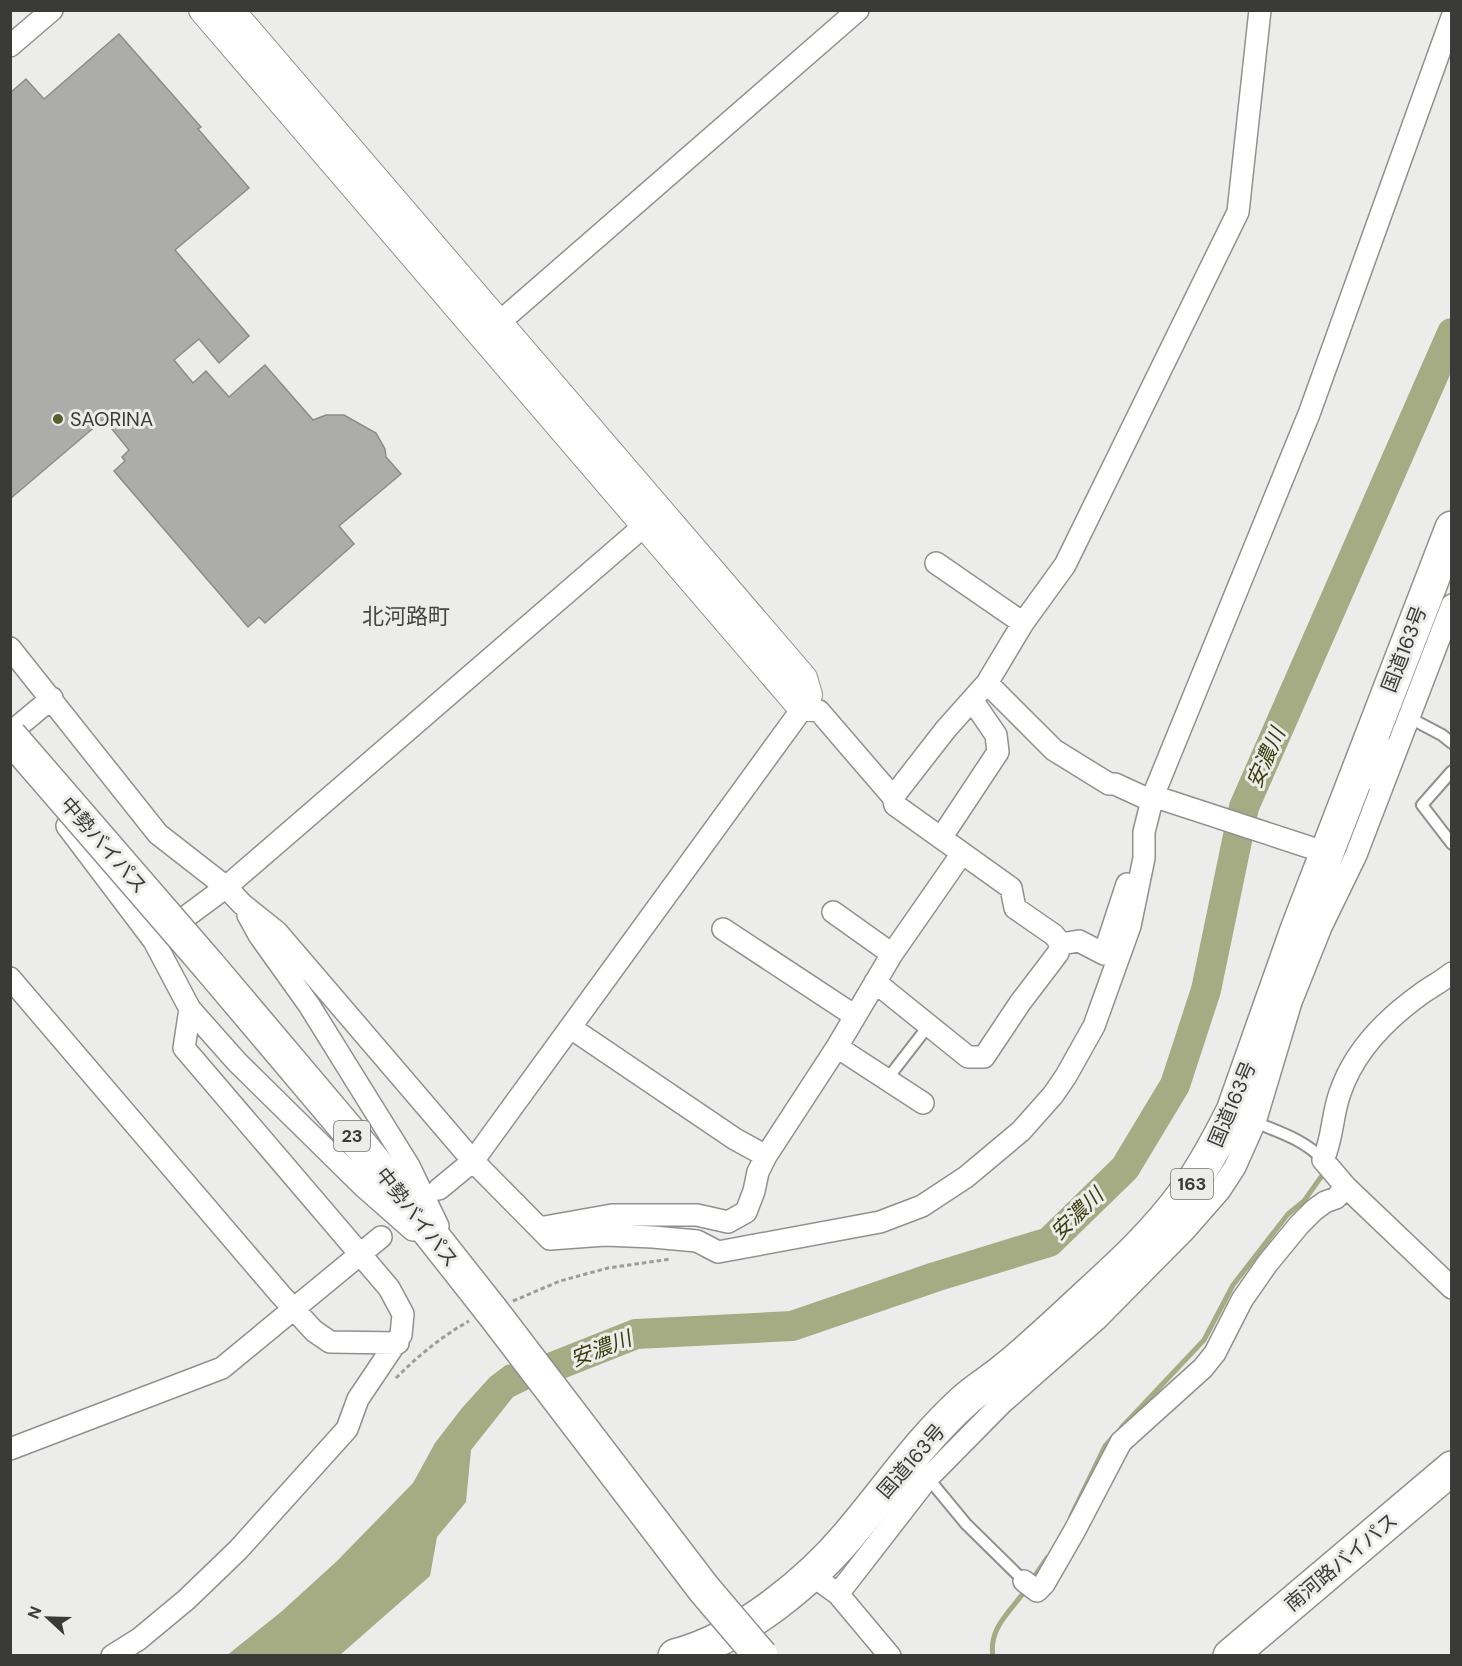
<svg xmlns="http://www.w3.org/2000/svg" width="1462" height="1666" font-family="'DM Sans','Noto Sans JP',sans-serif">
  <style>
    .water { fill: #a5ab82 }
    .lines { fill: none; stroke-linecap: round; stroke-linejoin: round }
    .stream { stroke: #a5ab82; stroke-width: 5 }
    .river { stroke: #a5ab82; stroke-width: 30 }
    .building { fill: #acadaa; stroke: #8b8b88; stroke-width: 1.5 }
    .service-casing { stroke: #90918e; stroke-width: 14 }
    .minor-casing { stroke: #90918e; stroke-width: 24 }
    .tertiary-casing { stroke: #90918e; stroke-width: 28 }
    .trunk-casing { stroke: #90918e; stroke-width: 36 }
    .path { stroke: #9c9d9a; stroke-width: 3; stroke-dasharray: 4.5 3; stroke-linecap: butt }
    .service { stroke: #fff; stroke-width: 10 }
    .minor { stroke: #fff; stroke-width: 21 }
    .tertiary { stroke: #fff; stroke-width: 26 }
    .trunk { stroke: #fff; stroke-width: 33 }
    .trunk-bridge-casing { stroke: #90918e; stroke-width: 36; stroke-linecap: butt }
    .trunk-bridge { stroke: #fff; stroke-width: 33 }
    .poi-dot { fill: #585e2c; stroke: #ecedea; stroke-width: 2 }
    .labels { text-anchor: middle; stroke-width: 6; stroke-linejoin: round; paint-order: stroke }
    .shield { fill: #ecedea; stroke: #6f706e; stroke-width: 1.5 }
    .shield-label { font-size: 18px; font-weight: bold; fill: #3a3a39 }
    .poi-label { font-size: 20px; fill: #3a3a39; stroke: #ecedea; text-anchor: start }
    .street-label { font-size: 20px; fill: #3a3a39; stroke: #ecedea }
    .water-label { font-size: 21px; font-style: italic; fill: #383d0b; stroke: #ecedea }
    .quarter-label { font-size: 22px; fill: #444442; stroke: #ecedea }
  </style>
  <rect width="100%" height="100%" fill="#ecedea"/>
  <path class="water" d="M598,1355l-85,42 -42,53 -5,52 -29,35 -7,39 -90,79 -114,1 55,-44 56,-51 76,-78 22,-40 27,-35 28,-31 16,-12z"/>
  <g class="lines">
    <path class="stream" d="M1121,1428l83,-88 29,-55 55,-71 16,-13 17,-24
      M1071,1516l34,-70 8,-9
      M1032,1580l15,-22
      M993,1656c-5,-29 20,-47 34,-68"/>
    <path class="river" d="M540,1372l96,-38 156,-8 143,-49 114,-35 76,-74 50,-83 31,-95 38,-183 208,-474"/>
  </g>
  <path class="building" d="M119,34l82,93 -3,2 51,59 -74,62 74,86 -30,27 -20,-24 -25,21 19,23 13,-12 23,26 36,-32 48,55 13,-5h18l32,18 9,16 1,8 15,17 -62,52 15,18 -89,79 -6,-6 -11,10 -134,-156 11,-10 -3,-4 7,-7 -25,-31 -94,80v-406l16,-14 18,20z"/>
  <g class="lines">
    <defs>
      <path id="service" d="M1408,717l34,18 10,8
        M1452,771l-30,34 30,39
        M1370,784l18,-40
        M888,1078l41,-53
        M1255,1122c23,10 51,18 68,38
        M928,1478l38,46 58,57"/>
      <path id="minor" d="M10,46l42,-36
        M487,333l371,-323
        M936,563l87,60
        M10,648l148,186 68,53 16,17 35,28 196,229 77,78 55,-4 48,2 44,4 21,11 162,-30 42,-16 44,-29 55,-46 32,-36 13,-19 28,-50 36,-100 14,-68v-26l9,-36 156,-382 143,-397
        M987,683l67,67 55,34h6l37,17
        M10,733l42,-35
        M1153,796l174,57
        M893,797l53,-68 41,-46 36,-60 42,-58 173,-353 22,-202
        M67,826l87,115 36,68 47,53 126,124 50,44
        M941,838l57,-86 -2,-17 -24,-35
        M833,912l59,42
        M248,915l11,20 50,70 100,161 29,60
        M723,929l132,87
        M164,933l62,-46 418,-361
        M1452,973c-10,8 -21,14 -31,21 -35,25 -67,57 -81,99 -8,21 -7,46 -17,67l23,27 106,101
        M10,978l270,316 34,37 16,11 68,1
        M875,982l93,75h16l36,-54 38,-50 3,-9
        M571,1028l164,111 31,17
        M837,1047l86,56
        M439,1189l34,-28 329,-452 17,2 74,86 2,8 116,83 4,20 39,27 7,9 18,-3 25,13 23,-70
        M539,1228l73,-13h85l31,7 18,-10 8,-21 4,-19 8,-16 71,-109 55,-93 64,-92 4,-10
        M10,1449l212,-81 159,-131
        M810,1574l28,20 52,62
        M1024,1581l13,10 7,-7 31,-54 46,-88 82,-74 12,-15 27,-53 25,-36 32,-39 15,-15 11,-8 11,-4 10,-11
        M838,1594l90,-116 74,-75 94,-83 89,-90 35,-40 15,-23 20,-45 36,-120 30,-75 35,-72 96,-250
        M112,1656l27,-17 47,-39 52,-50 109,-121 11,-30 43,-64 2,-21 -14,-26 -205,-240 6,-39"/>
      <path id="tertiary" d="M202,10l600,699 7,-14 -5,-17 -573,-668"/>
      <path id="trunk" d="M209,966l158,187 124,157
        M675,1656c68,-18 139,-77 182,-131 35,-42 66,-87 107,-124 13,-12 29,-21 43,-33 27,-22 52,-46 78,-70 36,-33 71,-65 100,-105 19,-25 34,-54 48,-82l64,-181 155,-402
        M1230,1656l222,-188"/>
    </defs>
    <use href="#service" class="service-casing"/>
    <use href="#minor" class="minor-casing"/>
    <use href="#tertiary" class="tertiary-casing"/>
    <use href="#trunk" class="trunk-casing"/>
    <path class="path" d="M513,1301l47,-20 48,-13 63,-9
      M396,1378c22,-22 46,-42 73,-57"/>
    <use href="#service" class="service"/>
    <use href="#minor" class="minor"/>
    <use href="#tertiary" class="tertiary"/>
    <use href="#trunk" class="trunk"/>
    <defs>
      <path id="trunk-bridge" d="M10,736l199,230
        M491,1310l213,279 57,67"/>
    </defs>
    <use href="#trunk-bridge" class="trunk-bridge-casing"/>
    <use href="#trunk-bridge" class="trunk-bridge"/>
  </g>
  <circle class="poi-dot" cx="58" cy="419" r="6"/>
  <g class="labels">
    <g class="shield">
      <rect x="334" y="1121" width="36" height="30" rx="4.5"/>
      <rect x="1171" y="1169" width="42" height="30" rx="4.5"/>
    </g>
    <g class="shield-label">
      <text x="352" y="1142">23</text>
      <text x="1192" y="1190">163</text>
    </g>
    <g class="poi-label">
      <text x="70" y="426">SAORINA</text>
    </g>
    <g class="street-label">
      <text transform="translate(1404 649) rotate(-69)" y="7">国道163号</text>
      <text transform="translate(104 845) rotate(49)" y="7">中勢バイパス</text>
      <text transform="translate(1232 1104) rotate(-67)" y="7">国道163号</text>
      <text transform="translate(417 1217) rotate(52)" y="7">中勢バイパス</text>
      <text transform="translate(911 1461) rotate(-49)" y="7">国道163号</text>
      <text transform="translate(1341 1562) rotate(-40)" y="7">南河路バイパス</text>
    </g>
    <g class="water-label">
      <text transform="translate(1266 758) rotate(-66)" y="7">安濃川</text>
      <text transform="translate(1077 1214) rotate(-44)" y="7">安濃川</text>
      <text transform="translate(601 1349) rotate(-21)" y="7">安濃川</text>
    </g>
    <g class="quarter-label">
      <text x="406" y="624">北河路町</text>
    </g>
  </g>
  <rect width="1462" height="1666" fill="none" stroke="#3a3a39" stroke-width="24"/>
  <g transform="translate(48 1618) rotate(292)" stroke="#ecedea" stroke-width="4.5" paint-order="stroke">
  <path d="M0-4.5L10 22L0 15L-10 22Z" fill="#3a3a39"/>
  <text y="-9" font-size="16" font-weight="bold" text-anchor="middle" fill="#3a3a39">N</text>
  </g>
</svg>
